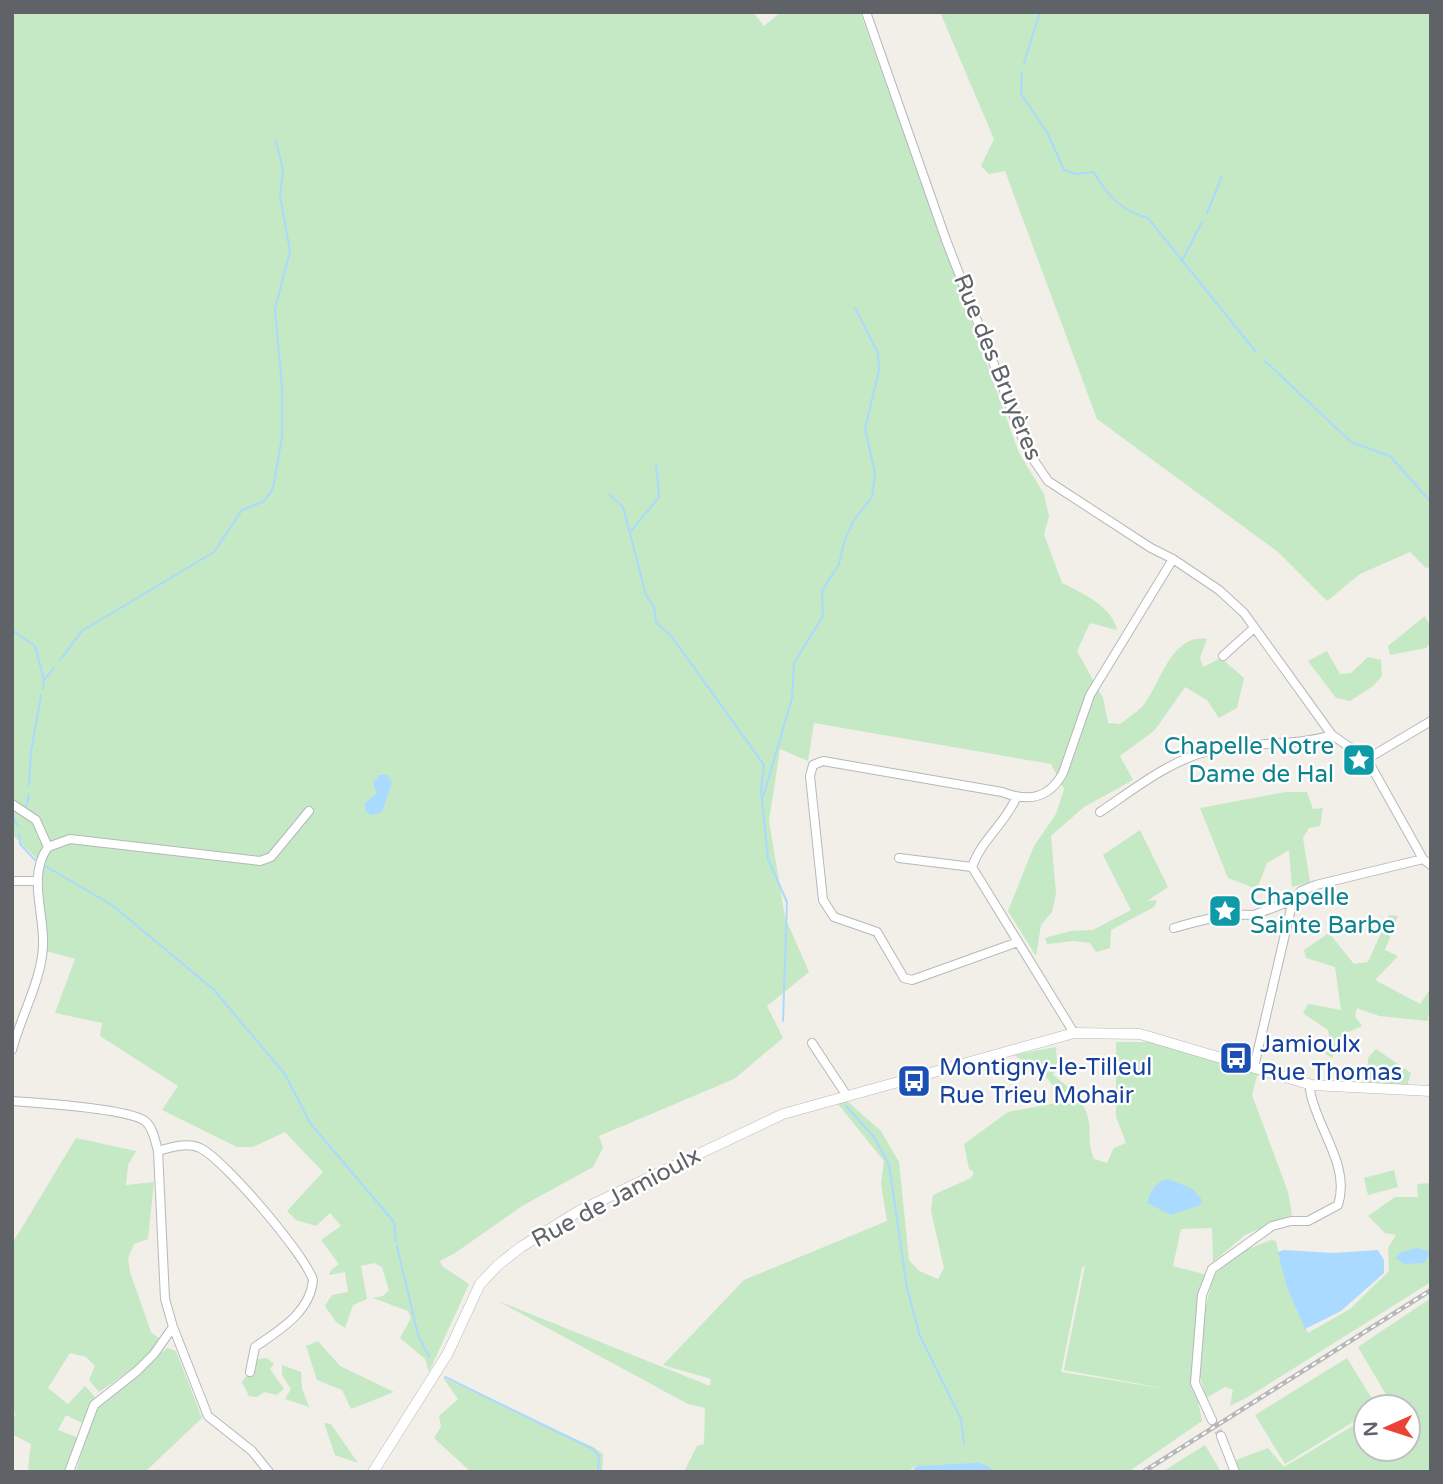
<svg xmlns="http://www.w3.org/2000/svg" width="1443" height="1484" font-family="'Varela Round',sans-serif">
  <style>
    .green { fill: #c5e8c5; fill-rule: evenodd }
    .water { fill: #aadaff }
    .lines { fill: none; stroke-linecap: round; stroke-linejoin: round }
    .stream { stroke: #aadaff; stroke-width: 2 }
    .river { stroke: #aadaff; stroke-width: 12 }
    .minor-tunnel { stroke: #ccccc8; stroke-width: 8; stroke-dasharray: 8 4; stroke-linecap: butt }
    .minor-casing { stroke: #b5b8bc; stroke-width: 10 }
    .tertiary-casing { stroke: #b5b8bc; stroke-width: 11 }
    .minor { stroke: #fff; stroke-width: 8 }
    .tertiary { stroke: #fff; stroke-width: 10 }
    .rail-casing { stroke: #b6b7b8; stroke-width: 4.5 }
    .rail { stroke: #fff; stroke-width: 2; stroke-dasharray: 5; stroke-linecap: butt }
    .labels { text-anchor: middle; stroke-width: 5; stroke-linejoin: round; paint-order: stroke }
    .street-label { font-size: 24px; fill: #5f6368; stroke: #fff }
    .culture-label { font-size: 24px; fill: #0d838f; stroke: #fff; text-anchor: end }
    .transit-label { font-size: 24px; fill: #164399; stroke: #fff; text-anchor: start }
  </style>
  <rect width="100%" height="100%" fill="#f1efe8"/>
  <path class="green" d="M12,12h741l11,14 17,-14h79l159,441 25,41 5,23 -5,17 18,49c19,9 51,24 55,47l-27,-7 -13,28 26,47 5,25 12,1c7,-5 15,-11 22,-17 18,-20 28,-74 65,-68l-7,19 3,9 18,-9 23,20 -7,30 -18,10 -12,-18 -22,-13 -30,43 -35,26 13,24 -49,27 -33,29 5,58 -4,18 -11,13 -5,31 -28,-45 26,-65 22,-32 8,-25 -13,-25 -237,-41 -6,38 -28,-12 -11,72 16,96 24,55 -42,34 16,32 -49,41 -135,57 4,12 -10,19 -71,39 -67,47 -15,8 2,5 27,18 -40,88 -4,-13 -25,-21 11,-20 -3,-7 -35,-13 10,-2 6,-6 -7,-23 -8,-4 -13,3 6,33 -14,6 -8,23 -9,-6 -11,-16 7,-11 16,-3 -3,-20 -16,3 2,-5 8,-6 -18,-24 20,-14 -11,-13 -14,13 -20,-6 -9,-9 36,-39 -38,-40 -32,15h-16l-75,-37 16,-24 -78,-50 2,-13 -47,-10 20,-54 -29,-8 -5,-45 1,-42 -30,-30z
    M940,12h491v555l-5,1 -16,-16 -50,22 -33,27 -49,-49 -181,-133 -92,-248 -16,3 -8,-8 13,-27z
    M1425,616l6,12v15l-5,5 -36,7 -2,-9z
    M1327,651l13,23 11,-1 17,-16 13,3 1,16 -9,10 -23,15 -14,-3 -28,-37z
    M1286,792h21l6,17 10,-1 -3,18 -11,2 -6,10 7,44 -18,5 -3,-37 -22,13 -10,26 -29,-11 -28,-70z
    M1140,830l28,57 -21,14 10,-1 -3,7 -43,23 -1,18 -14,4 -6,-9 -16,-2 -27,3 -2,-6 26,-7 22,-1 38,-20 -28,-55z
    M1389,915l9,1 -13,34 13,6 -23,24 45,24 11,-16 -3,33 -49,-5 -22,-8 -2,8 7,10 -18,8 -12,24 -12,-8 11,-5 -3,-15 -25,-17 5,-9 33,6 -6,-43 -29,-9 -2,-8 25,-17 25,31 14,-2z
    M1116,1042h39l103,30 -6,23 36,97 4,23 -47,20 -32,27 -1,-34 -31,1 -8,37 34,9 -14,102 9,44 -74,51h-201l8,-5 -19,-1 -9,6h-223l13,-26 7,-2 1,-36 -17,-4 -190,-103 212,85 1,-7 -48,-14 81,-85 143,-59 -6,-37 3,-23 -47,-58 10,-2 34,30 18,31 10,98 10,11 19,8 6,-11 -13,-57 2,-16 38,-17 3,-6 -5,-3 -5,-25 44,-32 58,-11 -22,-26 -30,-20 42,-8 1,16 -4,12c14,11 28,21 34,39 5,15 0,30 7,45l13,4 7,-15 12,-5 -10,-26zM1085,1266l-21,104 109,20 -112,-18 21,-104z
    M1376,1049l35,24 -4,13 -40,-1 1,-27z
    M76,1138l60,13 -8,14 -2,20 28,-3 -6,57 -14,5 -6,14 2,14 21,60 10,8 -22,24 -40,28 -10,-12 6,-14 -9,-9 -16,-4 -22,35 20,16 17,-18 10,11 -13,26 -16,-8 -8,15 21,8 -12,32 -36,2 -3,-3 3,-25 -19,-10v-16l4,-4 -4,-2v-168z
    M1394,1170l4,17 -30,8 -4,-17z
    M1431,1183v99l-183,115 -18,9 3,-16 -8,-3 -19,11 -7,-26 5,-58 9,-38 25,-23 33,-13 5,1 10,44 22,48 42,-24 39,-38 -1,-23 8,-13 -11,-2 -17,-17 27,-19h23l-1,-13z
    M1431,1298v172l-192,2 -3,-12 32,-12 16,19 82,-49v31h42v-42h-24l7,-4 -33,-56z
    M318,1341l22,25 54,26 -43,17 -9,-19 -25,-10 -11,-34z
    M167,1348l9,3 26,67 -57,54h-69l19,-65z
    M267,1358l7,6 -4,5 14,20 -8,6 -11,-3 -8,5 -8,-1 -7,-14 16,-23z
    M1347,1358l30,49h-11v7l-81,50 -30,-49z
    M282,1365l19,7 1,16 7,19 -24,-8 6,-10 -9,-14z
    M443,1378l150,69 10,7 -1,18h-131l-37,-34 7,-11 -2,-11 19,-17z
    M324,1423l7,1 27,39 -23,-8z
    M1205,1445l16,27h-59z"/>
  <path class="water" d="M379,775h8l5,7 -10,30 -11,3 -6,-4v-8l12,-10 -4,-10z
    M1168,1179l25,10 9,11 -2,5 -29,10 -24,-12c3,-11 9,-22 21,-24z
    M1417,1248l14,3 -7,12 -20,1 -9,-6 7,-6z
    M1283,1250l51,3 44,-3 6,10v13l-43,38 -36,18 -19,-44 -8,-33z"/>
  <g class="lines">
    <path class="stream" d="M1024,63l16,-51
      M1022,72l-1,22 27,40 16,36 12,4 18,-2c13,24 28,39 54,46l108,134
      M1207,213l15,-37
      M1182,261l20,-39
      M1265,361l86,81 39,14 41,46
      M610,495l13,12 23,88 8,12 2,15 16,15 92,128 -3,24 7,70 19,43 -4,119
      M630,532l29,-35 -3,-34
      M12,630l23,16 9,34
      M60,660l22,-29 132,-79 28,-42 22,-9 9,-13 9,-51v-49l-7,-79 15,-58 -10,-55 3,-26 -7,-29
      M43,689l1,-9 10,-12
      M29,785l2,-34 10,-55
      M763,797l29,-99 2,-35 29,-47 -1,-25 17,-27 5,-22 10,-22 18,-23 3,-24 -10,-44 14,-59 -1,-17 -23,-45
      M26,806l3,-12
      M12,816l6,10
      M19,834l1,10 15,16
      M45,866l67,39 101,84 72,85 25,49 84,99 2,20
      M846,1106l28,31 15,28 18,123 13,48 41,83 3,25
      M397,1246l21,89 11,22
      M445,1377l148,72 6,7 -1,16"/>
    <path class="river" d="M919,1472l58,-3 9,3"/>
    <path class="minor-tunnel" d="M1212,1420l9,16"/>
    <defs>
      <path id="minor" d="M866,12l80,228 81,210 21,31 103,67 22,11 46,31 25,23 88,122 35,24 56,100 8,6
        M1223,656l31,-28
        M1367,759l64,-38
        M1016,798c-11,26 -35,42 -44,69l102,166
        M12,804l24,16 12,27
        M1100,812c33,-22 70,-52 109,-61 41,-10 83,-4 123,-16
        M899,858l73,9
        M12,881h26
        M1254,915l39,-15
        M1174,928c27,-8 53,-15 80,-13l8,9 24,7
        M1018,942l-106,38 -8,-2 -27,-46 -43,-15 -11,-17 -13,-124 3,-11 10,-4 179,31c26,10 47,7 61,-19l27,-78 83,-136
        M812,1043l35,53
        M12,1050c9,-34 29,-69 31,-103 2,-33 -16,-71 5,-100l22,-8 190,22 11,-4 38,-46
        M1254,1067l39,-167 8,-9 15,-6 107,-26
        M12,1101c26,2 115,7 133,20 8,6 10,20 13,30 13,-4 30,-9 42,-3 24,11 106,108 113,132 -3,33 -34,50 -58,67l-5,25
        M173,1327l35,89 44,35 17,21
        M1212,1420l-17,-37 7,-88 10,-26 60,-43 19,-5h17l30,-16c13,-40 -22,-77 -28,-115l2,-5
        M1221,1436l14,36
        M69,1472l25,-67 43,-34 17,-17 19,-27 -8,-28 -7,-148"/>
      <path id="tertiary" d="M373,1472l75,-119 32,-69 18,-19 23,-18 58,-36 204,-97 291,-81 66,1 172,51 119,6"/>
    </defs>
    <use href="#minor" class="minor-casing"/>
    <use href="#tertiary" class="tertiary-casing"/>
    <use href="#minor" class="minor"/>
    <use href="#tertiary" class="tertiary"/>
    <defs>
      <path id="rail" d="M1143,1472l288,-182"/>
    </defs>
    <use href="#rail" class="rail-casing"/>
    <use href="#rail" class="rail"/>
  </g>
  <defs>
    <symbol id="sight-square" viewBox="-11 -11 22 22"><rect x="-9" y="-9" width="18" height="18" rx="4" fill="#0f9aa8" stroke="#fff"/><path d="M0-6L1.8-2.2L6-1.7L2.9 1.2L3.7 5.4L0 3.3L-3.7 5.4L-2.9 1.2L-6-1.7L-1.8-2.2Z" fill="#fff"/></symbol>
    <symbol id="bus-square" viewBox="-11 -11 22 22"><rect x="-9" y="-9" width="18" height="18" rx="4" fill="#1a4fb4" stroke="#fff"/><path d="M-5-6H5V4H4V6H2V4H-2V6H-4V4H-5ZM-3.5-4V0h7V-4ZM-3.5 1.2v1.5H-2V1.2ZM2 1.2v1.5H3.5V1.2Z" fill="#fff"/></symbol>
  </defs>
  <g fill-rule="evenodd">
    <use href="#sight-square" x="1340" y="741" width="38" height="38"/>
    <use href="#sight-square" x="1206" y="892" width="38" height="38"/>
    <use href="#bus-square" x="1217" y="1039" width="38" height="38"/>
    <use href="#bus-square" x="895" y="1062" width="38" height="38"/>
  </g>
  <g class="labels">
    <g class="street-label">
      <text transform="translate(998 367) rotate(68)" y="8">Rue des Bruyères</text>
      <text transform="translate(616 1197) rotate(-28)" y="8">Rue de Jamioulx</text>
    </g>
    <g class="culture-label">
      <text x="1334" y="754">Chapelle Notre<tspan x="1334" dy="28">Dame de Hal</tspan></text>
      <text x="1250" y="905" text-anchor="start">Chapelle<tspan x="1250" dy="28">Sainte Barbe</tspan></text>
    </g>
    <g class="transit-label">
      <text x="1260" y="1052">Jamioulx<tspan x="1260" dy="28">Rue Thomas</tspan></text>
      <text x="939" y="1075">Montigny-le-Tilleul<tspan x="939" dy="28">Rue Trieu Mohair</tspan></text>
    </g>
  </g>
  <rect width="1443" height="1484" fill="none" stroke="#5f6368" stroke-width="28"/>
  <g transform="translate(1387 1428) rotate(267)"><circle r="33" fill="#ffffff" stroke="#bfc1c3" stroke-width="2"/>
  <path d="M0-5L12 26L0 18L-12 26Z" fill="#ea4335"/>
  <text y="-10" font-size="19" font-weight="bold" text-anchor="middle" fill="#5f6368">N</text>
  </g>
</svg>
